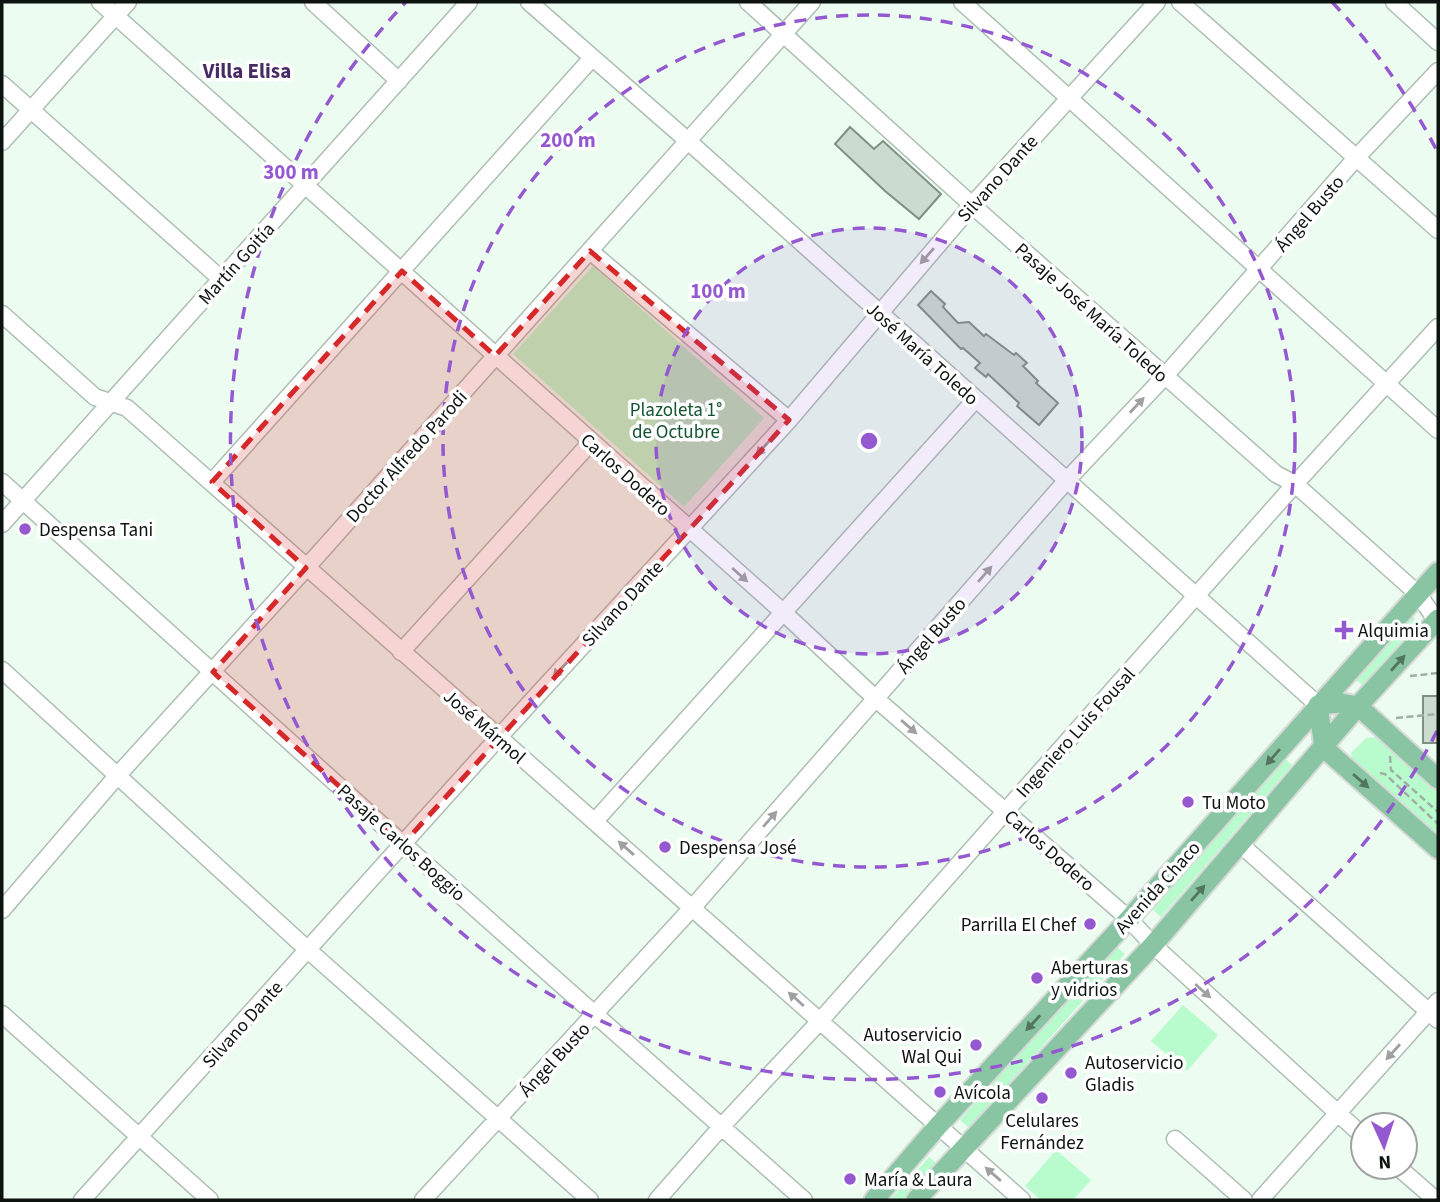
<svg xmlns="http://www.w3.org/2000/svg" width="1440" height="1202" font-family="'Source Sans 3',sans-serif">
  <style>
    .green { fill: #b8fccd }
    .building { fill: #cbdbd0; stroke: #808f84; stroke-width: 2 }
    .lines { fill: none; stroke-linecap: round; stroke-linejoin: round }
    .minor-casing { stroke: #aebeb3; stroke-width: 19 }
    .major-casing { stroke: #d8d9d9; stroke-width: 23 }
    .path { stroke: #a1aea5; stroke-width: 2.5; stroke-dasharray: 7 3.5; stroke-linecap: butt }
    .minor { stroke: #fff; stroke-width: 16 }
    .major { stroke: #8ac5a3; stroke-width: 19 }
    .oneway { fill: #9ea19f }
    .oneway2 { fill: #527560 }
    .marked { fill: #d62828; fill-opacity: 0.2; stroke: #d62828; stroke-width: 5; stroke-dasharray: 14 9; stroke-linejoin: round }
    .ring { fill: none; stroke: #9458d0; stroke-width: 3.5; stroke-dasharray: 12 9 }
    .poi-dot { fill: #9458d0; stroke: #fff; stroke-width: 2.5 }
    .labels { text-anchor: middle; stroke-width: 7; stroke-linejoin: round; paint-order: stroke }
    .street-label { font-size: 19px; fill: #0d130f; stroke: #fff }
    .park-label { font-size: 19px; fill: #145430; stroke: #fff }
    .poi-label { font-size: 19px; fill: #0d130f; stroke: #fff; text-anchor: start }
    .neighbourhood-label { font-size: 21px; font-weight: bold; fill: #472b65; stroke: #fff }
    .centre { fill: #9458d0; stroke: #fff; stroke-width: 3.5 }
    .ring-label { font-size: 21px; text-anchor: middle; font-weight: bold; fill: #9458d0; stroke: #fff; stroke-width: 7; stroke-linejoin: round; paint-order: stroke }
  </style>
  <rect width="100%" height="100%" fill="#ecfcf0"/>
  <path class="green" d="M593,266l171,152 -80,89 -171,-153z
    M1409,614l10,8 -56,64 -10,-9z
    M1378,737l60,54v51l-85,-77 -2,-12 15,-15z
    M1283,757l9,8 -131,152 -11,-10z
    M1116,946l9,8 -156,174 -9,-8z
    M1183,1005l35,30 -31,36 -36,-30z
    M1056,1150l35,30 -18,20h-32l-16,-14z
    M929,1157l9,8 -32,35h-16z"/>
  <path class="building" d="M850,127l24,22 9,-8 58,53 -22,25 -34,-28 -50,-47z
    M931,291l14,13 -2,3 15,16 11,-1 15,14 2,-2 28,21 2,-2 11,10 -4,3 15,15 -2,2 22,20 -19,22 -22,-19 2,-3 -31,-29 -2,3 -11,-9 5,-5 -17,-15 -2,1 -43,-44z
    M1423,696h15v47h-15z"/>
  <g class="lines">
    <defs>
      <path id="minor" d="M100,2l684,611 91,85 254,221 24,26 210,191
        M313,2l86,79
        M529,2l159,139 630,564
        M748,2l224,203 304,269 19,10 123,110 19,27
        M962,2l476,428
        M1180,2l258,228
        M1394,2l44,40
        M2,84l219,195
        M2,142l126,-140
        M590,251l199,169
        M2,314l93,83 32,11 895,792
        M2,482l401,362 401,356
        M212,482l380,-424
        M2,524l467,-522
        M401,652l190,-210
        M2,670l306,280 282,250
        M595,821l380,-421
        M1240,844l198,176
        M2,910l115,-134 189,-208 506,-566
        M2,1014l208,186
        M1175,1139l69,61
        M1398,1167l38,33
        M82,1200l417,-463 290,-317 183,-215 185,-203
        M423,1200l270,-293 374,-427 97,-103 192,-219 82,-87
        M657,1200l65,-74 98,-105 475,-537 143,-157
        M1260,1200l178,-199"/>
      <path id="major" d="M1318,705l6,43 114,101
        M1318,705l23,-2 17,3 80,73
        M874,1200l64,-74 191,-207 309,-347
        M916,1200l237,-255 205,-239 80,-87"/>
    </defs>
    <use href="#minor" class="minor-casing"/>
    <use href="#major" class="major-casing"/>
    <path class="path" d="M1410,676l28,-3
      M1396,718l42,-4
      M1390,756l1,14 47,42
      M1380,773l5,1 53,50"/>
    <use href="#minor" class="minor"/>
    <use href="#major" class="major"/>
  </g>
  <defs><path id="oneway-solid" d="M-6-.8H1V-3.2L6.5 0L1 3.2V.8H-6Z" transform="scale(1.75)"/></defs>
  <g class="oneway">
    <use href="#oneway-solid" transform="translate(927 256) rotate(131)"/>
    <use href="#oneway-solid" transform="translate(1137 405) rotate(-47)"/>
    <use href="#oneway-solid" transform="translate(763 448) rotate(132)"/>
    <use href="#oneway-solid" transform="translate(985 574) rotate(-49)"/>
    <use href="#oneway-solid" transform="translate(740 575) rotate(42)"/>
    <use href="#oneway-solid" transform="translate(560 670) rotate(133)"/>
    <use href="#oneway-solid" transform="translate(909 727) rotate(41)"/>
    <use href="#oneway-solid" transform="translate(770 819) rotate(-49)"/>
    <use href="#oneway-solid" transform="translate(626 848) rotate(-139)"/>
    <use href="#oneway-solid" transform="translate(1203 991) rotate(42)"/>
    <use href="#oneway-solid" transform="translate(796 999) rotate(-138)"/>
    <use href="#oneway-solid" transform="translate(1393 1052) rotate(132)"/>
    <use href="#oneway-solid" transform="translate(993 1174) rotate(-139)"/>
  </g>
  <g class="oneway2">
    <use href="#oneway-solid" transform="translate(1398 663) rotate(-48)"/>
    <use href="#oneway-solid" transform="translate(1273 757) rotate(131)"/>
    <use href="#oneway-solid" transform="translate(1361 781) rotate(41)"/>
    <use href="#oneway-solid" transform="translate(1198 893) rotate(-49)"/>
    <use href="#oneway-solid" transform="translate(1033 1023) rotate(133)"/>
  </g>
  <path class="marked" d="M590,251l199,169 -386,424 -190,-172 93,-104 -94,-86 190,-211 93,85z"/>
  <circle cx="869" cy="441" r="213" fill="#9458d0" fill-opacity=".12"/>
  <g class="ring">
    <circle cx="869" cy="441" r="213"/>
    <circle cx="869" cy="441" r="426"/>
    <path d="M1437 731A638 638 0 1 1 406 2M1332 2A638 638 0 0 1 1437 151"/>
  </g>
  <g class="poi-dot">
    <circle cx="25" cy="529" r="7"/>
    <path d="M1340.5 619.5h7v7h7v7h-7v7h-7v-7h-7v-7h7z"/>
    <circle cx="1188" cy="802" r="7"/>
    <circle cx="665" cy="847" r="7"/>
    <circle cx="1090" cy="924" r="7"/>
    <circle cx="1037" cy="978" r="7"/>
    <circle cx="976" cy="1045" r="7"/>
    <circle cx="1071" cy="1073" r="7"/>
    <circle cx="940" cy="1092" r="7"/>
    <circle cx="1042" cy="1098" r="7"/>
    <circle cx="850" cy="1179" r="7"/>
  </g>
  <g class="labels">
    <g class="street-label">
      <text transform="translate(997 178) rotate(-48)" y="7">Silvano Dante</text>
      <text transform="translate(1309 213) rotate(-49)" y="7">Ángel Busto</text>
      <text transform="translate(236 263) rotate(-48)" y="7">Martín Goitía</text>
      <text transform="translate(1092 312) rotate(42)" y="7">Pasaje José María Toledo</text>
      <text transform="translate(923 353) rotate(42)" y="7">José María Toledo</text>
      <text transform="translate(406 456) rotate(-48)" y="7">Doctor Alfredo Parodi</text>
      <text transform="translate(626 474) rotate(42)" y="7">Carlos Dodero</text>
      <text transform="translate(622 603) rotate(-47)" y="7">Silvano Dante</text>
      <text transform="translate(931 635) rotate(-49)" y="7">Ángel Busto</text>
      <text transform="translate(485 726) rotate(41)" y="7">José Mármol</text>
      <text transform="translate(1075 732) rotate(-48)" y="7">Ingeniero Luis Fousal</text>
      <text transform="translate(402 842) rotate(42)" y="7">Pasaje Carlos Boggio</text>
      <text transform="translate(1050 850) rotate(41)" y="7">Carlos Dodero</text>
      <text transform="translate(1157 887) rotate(-48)" y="7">Avenida Chaco</text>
      <text transform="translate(242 1024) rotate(-48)" y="7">Silvano Dante</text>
      <text transform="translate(554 1059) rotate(-47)" y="7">Ángel Busto</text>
    </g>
    <g class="park-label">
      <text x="676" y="416">Plazoleta 1°<tspan x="676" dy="22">de Octubre</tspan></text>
    </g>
    <g class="poi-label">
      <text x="39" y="536">Despensa Tani</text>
      <text x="1358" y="637">Alquimia</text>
      <text x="1202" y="809">Tu Moto</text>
      <text x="679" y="854">Despensa José</text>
      <text x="1076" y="931" text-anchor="end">Parrilla El Chef</text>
      <text x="1051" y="974">Aberturas<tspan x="1051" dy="22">y vidrios</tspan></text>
      <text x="962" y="1041" text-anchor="end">Autoservicio<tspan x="962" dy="22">Wal Qui</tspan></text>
      <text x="1085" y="1069">Autoservicio<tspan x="1085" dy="22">Gladis</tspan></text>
      <text x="954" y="1099">Avícola</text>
      <text x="1042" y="1127" text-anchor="middle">Celulares<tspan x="1042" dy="22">Fernández</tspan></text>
      <text x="864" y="1186">María &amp; Laura</text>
    </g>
    <g class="neighbourhood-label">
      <text x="247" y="78">Villa Elisa</text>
    </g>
  </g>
  <circle cx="869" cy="441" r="10" class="centre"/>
  <g class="ring-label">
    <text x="568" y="147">200 m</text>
    <text x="291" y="179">300 m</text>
    <text x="718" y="298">100 m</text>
  </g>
  <rect width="1440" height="1202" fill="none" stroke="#0d130f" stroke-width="7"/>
  <g transform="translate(1384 1146) rotate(177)"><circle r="33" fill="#ffffff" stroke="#9ea19f" stroke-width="2"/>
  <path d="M0-5L12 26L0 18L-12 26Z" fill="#9458d0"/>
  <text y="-10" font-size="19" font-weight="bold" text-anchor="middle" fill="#0d130f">N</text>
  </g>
</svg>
